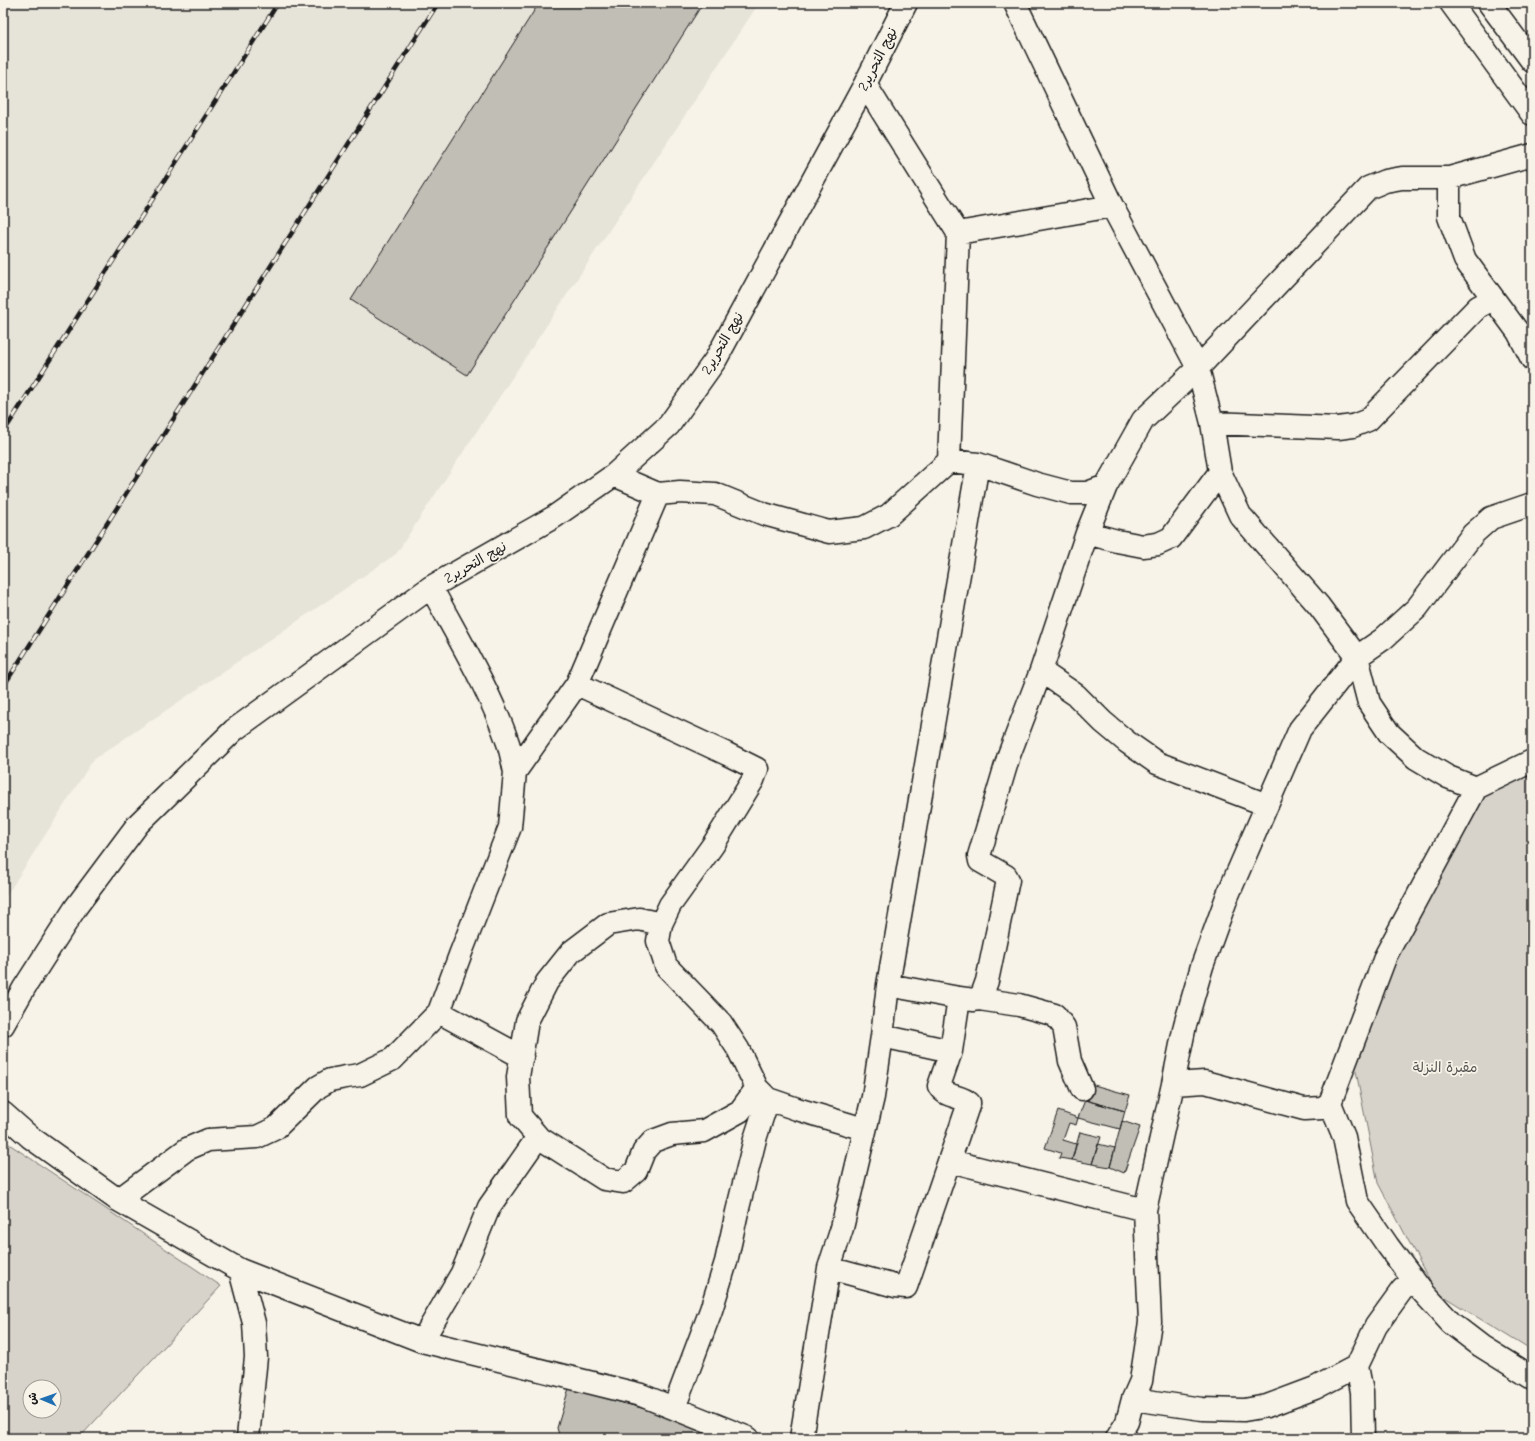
<svg xmlns="http://www.w3.org/2000/svg" width="1535" height="1441" font-family="'Comic Neue','Playpen Sans Arabic',sans-serif">
  <style>
    .built { fill: #e6e3d9 }
    .green { fill: #d7d3cb; stroke: #7a7874; fill-rule: evenodd }
    .building { fill: #c0beb5; stroke: #1c1c1c }
    .lines { fill: none; stroke-linecap: round; stroke-linejoin: round }
    .minor-casing { stroke: #1c1c1c; stroke-width: 25 }
    .secondary-casing { stroke: #1c1c1c; stroke-width: 25 }
    .minor { stroke: #f7f3e8; stroke-width: 22 }
    .secondary { stroke: #f7f3e8; stroke-width: 22 }
    .rail-casing { stroke: #1c1c1c; stroke-width: 4.5 }
    .rail { stroke: #f7f3e8; stroke-width: 3; stroke-dasharray: 9; stroke-linecap: butt }
    .labels { text-anchor: middle; stroke-width: 3.5; stroke-linejoin: round; paint-order: stroke }
    .street-label { font-size: 14px; fill: #1c1c1c; stroke: #f7f3e8 }
    .park-label { font-size: 14px; fill: #545351; stroke: #f7f3e8 }
  </style>
  <rect width="100%" height="100%" fill="#f7f3e8"/>
  <filter id="ink" filterUnits="userSpaceOnUse"><feTurbulence type="fractalNoise" baseFrequency=".025" numOctaves="2"/><feDisplacementMap in="SourceGraphic" scale="8" xChannelSelector="R" yChannelSelector="G"/><feConvolveMatrix kernelMatrix="1 2 1 2 8 2 1 2 1" color-interpolation-filters="sRGB"/></filter>
  <g filter="url(#ink)">
    <path class="built" d="M3,3h756l-363,551 -303,206 -90,141z"/>
    <path class="green" d="M1532,773v578l-97,-60 -57,-108 -24,-122 39,-108 56,-106 44,-63z
      M3,1140l218,146 -142,152h-76zM30,1387h24v24h-24z"/>
    <path class="building" d="M539,3h164l-236,372 -116,-75z
      M1090,1084l40,11 -5,16 -40,-11z
      M1085,1100l40,11 -5,18 -42,-11z
      M1058,1111l20,7 -2,7 -7,-2 -6,17 13,4 -4,16 -13,-2 2,-5 -16,-5z
      M1122,1121l18,6 -16,46 -14,-6z
      M1080,1132l21,5 -9,27 -20,-4z
      M1098,1144l17,4 -5,19 -18,-3z
      M569,1388l145,40 -3,10h-151l-3,-10z"/>
    <g class="lines">
      <defs>
        <path id="minor" d="M1015,3l97,203 86,162 14,55 8,49 20,43 79,91 38,51 12,46 20,30 27,25 32,19 28,11 56,-27
          M865,84l93,149 -9,228 29,3 59,20 34,9h16l19,-7 37,-66 55,-52 170,-180 17,-7 17,-3h47l83,-23
          M1449,178v39l16,43 53,72 14,27
          M958,233l154,-27
          M1212,423l126,5 15,-2 15,-6 110,-113 15,-8
          M614,475l44,19 22,-2 35,2 49,20 65,18 35,-4 25,-13 60,-54
          M1087,533l30,8 26,5 15,-2 13,-6 49,-66
          M431,587c27,51 58,101 77,156 3,9 5,20 7,29
          M1041,671l35,24 27,27 24,20 30,21 110,42
          M577,684l150,70 30,15 -4,11 -40,65 -43,60 -9,19 -3,17 8,25 55,57 17,26 19,39 11,11 29,10 67,20
          M661,924l-22,-5 -31,5 -37,28 -24,30 -20,39 -9,56 2,39 18,21 66,42 19,3 13,-11 8,-20 9,-10 19,-7 32,-3 36,-20 17,-23
          M888,985l71,13 -8,53
          M959,998l15,2 5,-1 4,-7 4,-11 21,-101 -2,-4 -26,-15 -1,-5 30,-101 32,-84 46,-138 19,-47
          M979,999l40,6 36,10 9,12 6,34 12,28
          M439,1012l83,45
          M3,1025l21,-37 52,-81 62,-83 96,-94 197,-143 123,-70 60,-42 55,-50 47,-66 149,-275 41,-81
          M1173,1084l12,-59 17,-59 25,-69 73,-168 57,-72 26,-18 34,-31 56,-74 18,-16 41,-14
          M1330,1103l14,34 13,64 31,45 33,44 30,33 30,23 51,32
          M3,1113l27,24 88,63 122,70 182,71 219,54 107,43
          M950,1161l195,49
          M118,1200l69,-51 21,-9 49,-3 19,-9 42,-41 12,-7 16,-3 14,-2 33,-16 46,-47 21,-57 50,-128 5,-55 62,-88 81,-190
          M829,1268l66,18 11,1 63,-184c-9,-8 -23,-5 -30,-17l12,-35 -69,-15
          M240,1270l14,53 2,34 -8,81
          M422,1341l40,-68 27,-66 49,-70
          M1133,1399l69,10 42,1 23,-4 48,-18 42,-22
          M674,1408l37,-98 15,-48 11,-50 18,-73 13,-40
          M801,1438l28,-170 13,-40 31,-131 9,-61 6,-51 90,-521
          M1117,1438l10,-16 6,-23 8,-18 9,-59 -5,-112 28,-126 32,-2 99,27 18,-1 8,-5 56,-148 90,-167
          M1363,1438l-1,-46 -5,-26 19,-40 26,-36 11,-11"/>
        <path id="secondary" d="M1451,3l81,111
          M1489,3l43,58"/>
      </defs>
      <use href="#minor" class="minor-casing"/>
      <use href="#secondary" class="secondary-casing"/>
      <use href="#minor" class="minor"/>
      <use href="#secondary" class="secondary"/>
      <defs>
        <path id="rail" d="M3,433l275,-430
          M3,687l435,-684"/>
      </defs>
      <use href="#rail" class="rail-casing"/>
      <use href="#rail" class="rail"/>
    </g>
  </g>
  <g class="labels">
    <g class="street-label">
      <text transform="translate(877 59) rotate(-63)" y="5">نهج التحرير2</text>
      <text transform="translate(722 343) rotate(-60)" y="5">نهج التحرير2</text>
      <text transform="translate(475 562) rotate(-30)" y="5">نهج التحرير2</text>
    </g>
    <g class="park-label">
      <text x="1445" y="1072">مقبرة النزلة</text>
    </g>
  </g>
  <rect width="1535" height="1441" fill="none" stroke="#f7f3e8" stroke-width="16"/>
  <rect x="8" y="8" width="1519" height="1425" fill="none" stroke="#1c1c1c" stroke-width="1.5" filter="url(#ink)"/>
  <g transform="translate(42 1399) rotate(272)"><circle r="19" fill="#f7f3e8" stroke="#9f9d96"/>
  <path d="M0-3L7 15L0 10L-7 15Z" fill="#1f6fb2"/>
  <text y="-6" font-size="11" font-weight="bold" text-anchor="middle" fill="#1c1c1c">ش</text>
  </g>
</svg>
